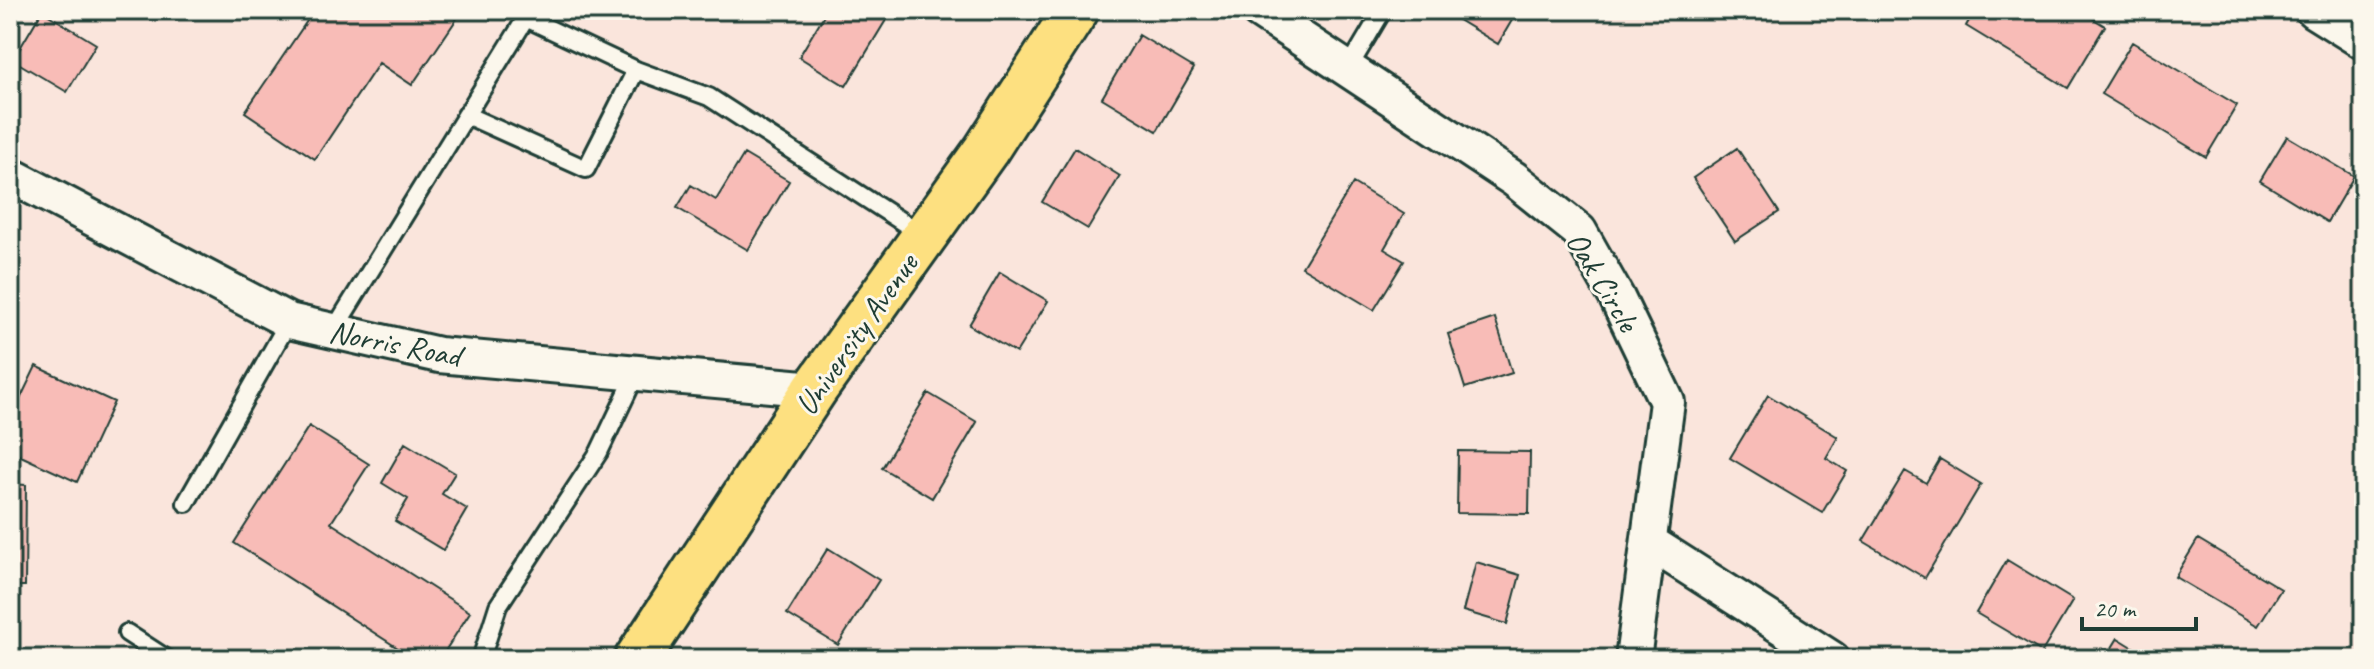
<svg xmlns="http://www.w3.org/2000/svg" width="2374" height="669" font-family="Caveat,sans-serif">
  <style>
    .building { fill: #f8bcb7; stroke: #1f3d34; stroke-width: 2 }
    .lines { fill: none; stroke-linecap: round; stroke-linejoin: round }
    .service-casing { stroke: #1f3d34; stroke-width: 22 }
    .minor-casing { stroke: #1f3d34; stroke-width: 40 }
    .primary-casing { stroke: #1f3d34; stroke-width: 50 }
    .service { stroke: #fbf7ec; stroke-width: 16 }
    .minor { stroke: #fbf7ec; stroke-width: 34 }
    .primary { stroke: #fde080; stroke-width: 44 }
    .labels { text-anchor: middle; stroke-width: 6; stroke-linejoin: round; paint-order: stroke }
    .street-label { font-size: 32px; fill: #1f3d34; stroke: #fbf7ec }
  </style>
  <rect width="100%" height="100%" fill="#fae5dc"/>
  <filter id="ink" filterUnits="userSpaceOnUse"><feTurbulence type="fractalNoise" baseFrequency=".0125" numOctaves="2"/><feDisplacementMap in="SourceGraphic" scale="16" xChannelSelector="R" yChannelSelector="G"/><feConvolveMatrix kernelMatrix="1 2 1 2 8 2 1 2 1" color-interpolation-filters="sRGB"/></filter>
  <g filter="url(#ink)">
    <path class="building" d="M303,10h145l10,7 -46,68 -33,-22 -64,96 -70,-47 66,-97z
      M827,10h42l17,10 -40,66 -47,-29z
      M1442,10h76l-20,34z
      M1975,10h104l26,16 -37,62 -102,-62z
      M42,11l54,33 -29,48 -54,-32z
      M1139,35l55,33 -37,63 -55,-33z
      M2132,42l105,63 -31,52 -105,-63z
      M2287,136l67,40 -27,46 -67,-41z
      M1075,148l45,28 -32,53 -46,-27z
      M1737,148l42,64 -44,29 -42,-63z
      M744,154l45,27 -41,69 -71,-42 14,-23 25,15z
      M1353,183l51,31 -20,35 20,12 -30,49 -72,-43z
      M1000,272l48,29 -32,52 -47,-28z
      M1495,318l17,55 -47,15 -17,-54z
      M36,366l78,36 -37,80 -67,-31v-31z
      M928,393l49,29 -45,76 -50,-30z
      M1768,395l70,42 -12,21 21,13 -25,42 -92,-55z
      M309,426l60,38 -38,59 139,89 -30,47h-25l-181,-116z
      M405,443l50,30 -13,21 25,15 -24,41 -48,-29 13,-22 -26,-16z
      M1458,451l72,1 -1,62 -72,-1z
      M1940,459l41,25 -56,94 -62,-37 42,-70 21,12z
      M10,484l16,1 -1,101h-15z
      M2198,539l83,50 -23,37 -83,-49z
      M828,548l51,32 -41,65 -51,-31z
      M2007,560l66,40 -31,52 -66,-39z
      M1476,562l44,13 -13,49 -44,-13z
      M2118,638l34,21h-47z"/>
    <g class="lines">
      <defs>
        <path id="service" d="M1348,69l35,-59
          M636,70l73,27 215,139
          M332,333l194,-315 110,52 -50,99 -120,-54
          M186,503l103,-182
          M127,633l40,26
          M481,659l17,-53 101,-154 38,-80"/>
        <path id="minor" d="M1258,10l256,169 65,52 38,67 50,104 -34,257
          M2313,10l51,32
          M10,175l279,146 150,34 376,34
          M1649,542l183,117"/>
        <path id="primary" d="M637,659l178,-270 171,-239 90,-140"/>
      </defs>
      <use href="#service" class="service-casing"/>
      <use href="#minor" class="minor-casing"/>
      <use href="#primary" class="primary-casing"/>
      <use href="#service" class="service"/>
      <use href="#minor" class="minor"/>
      <use href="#primary" class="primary"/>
    </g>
  </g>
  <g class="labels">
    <g class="street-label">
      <text transform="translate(1603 281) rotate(59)" y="11">Oak Circle</text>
      <text transform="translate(856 334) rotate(-55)" y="11">University Avenue</text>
      <text transform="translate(395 343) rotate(11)" y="11">Norris Road</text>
    </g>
  </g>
  <rect width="2374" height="669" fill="none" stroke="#fbf7ec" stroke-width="40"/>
  <rect x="20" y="20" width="2334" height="629" fill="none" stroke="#1f3d34" stroke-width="3" filter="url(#ink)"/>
  <path d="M2082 617v12h114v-12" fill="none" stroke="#1f3d34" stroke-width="4"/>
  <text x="2094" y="617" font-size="24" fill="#1f3d34" stroke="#fbf7ec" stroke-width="6" paint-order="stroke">20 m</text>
</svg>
